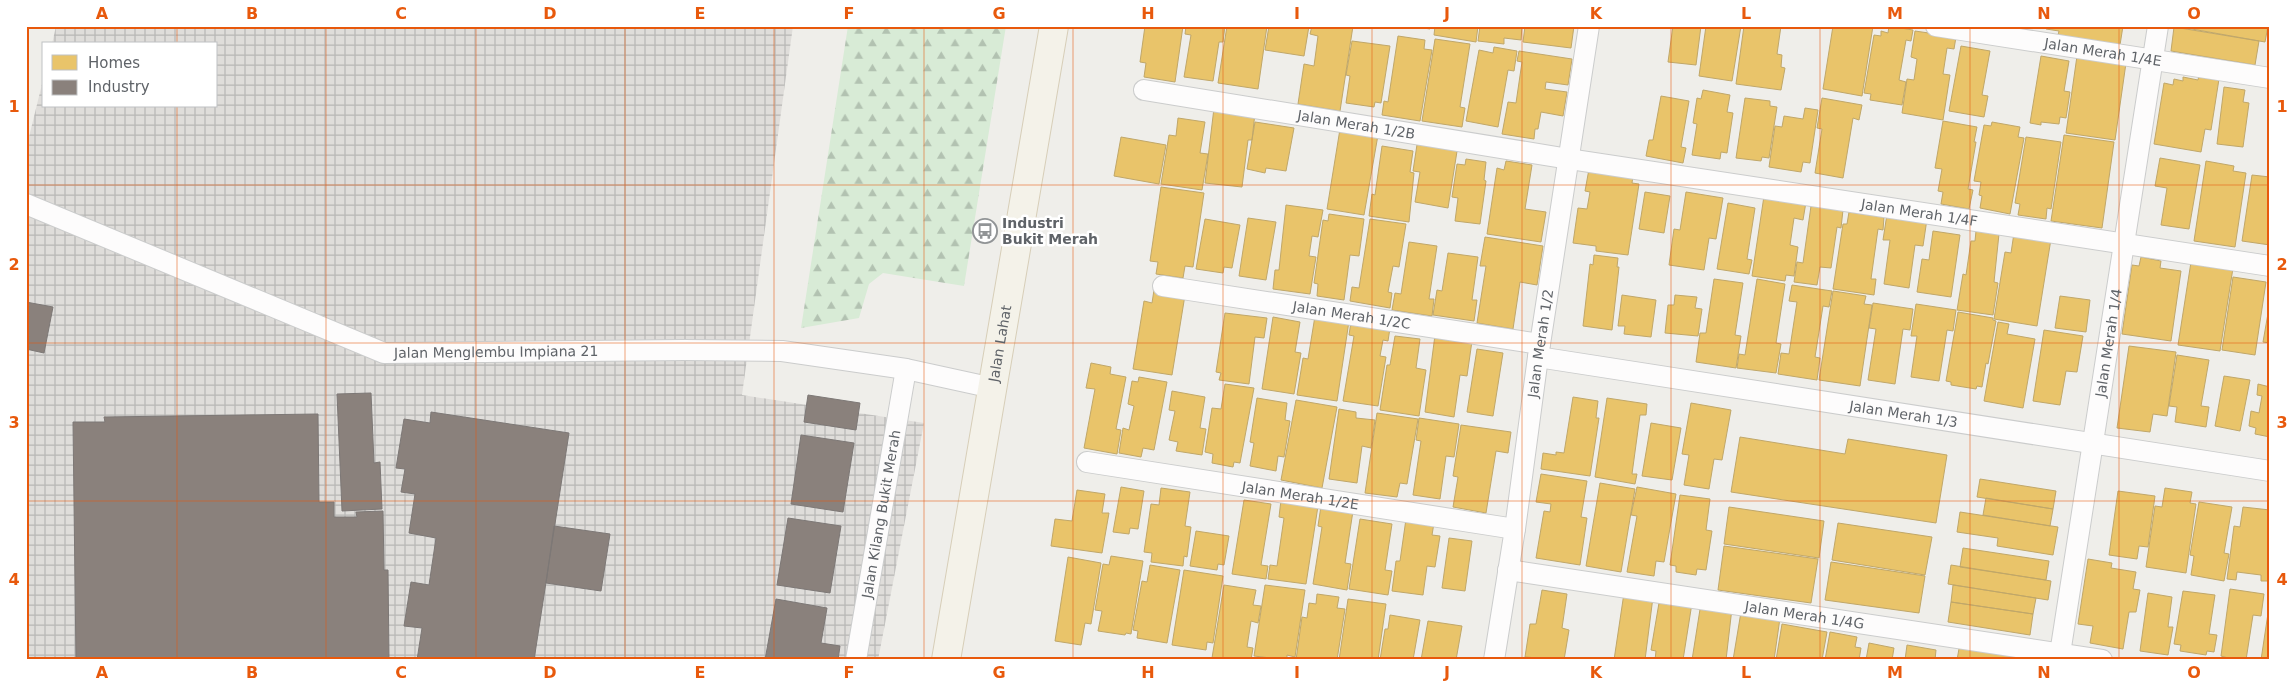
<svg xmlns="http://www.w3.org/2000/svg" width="2296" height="686" font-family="'DejaVu Sans',sans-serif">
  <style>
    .industrial { fill: url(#industrial-grid) }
    .forest { fill: url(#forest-firs) }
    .homes { fill: #e9c46a; stroke: #c0a769 }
    .industry { fill: #8a817c; stroke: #7d7876 }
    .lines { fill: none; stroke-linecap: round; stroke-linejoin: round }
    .street-casing { stroke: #cbcccc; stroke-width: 22 }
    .primary-casing { stroke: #d7ceb8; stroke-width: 30 }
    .street { stroke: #fdfcfc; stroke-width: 20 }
    .primary { stroke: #f4f2e9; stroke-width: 28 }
    .grid { fill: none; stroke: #e8590c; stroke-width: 1; stroke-opacity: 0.55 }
    .labels { text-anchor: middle; stroke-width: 5; stroke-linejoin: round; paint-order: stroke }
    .street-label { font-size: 14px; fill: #5f6368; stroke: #fff }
    .poi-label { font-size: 14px; font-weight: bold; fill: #5f6368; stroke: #fff; text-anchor: start }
    .neatline { fill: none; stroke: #e8590c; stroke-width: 2 }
    .grid-label { font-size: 16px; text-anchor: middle; font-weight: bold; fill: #e8590c }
  </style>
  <defs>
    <pattern id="industrial-grid" width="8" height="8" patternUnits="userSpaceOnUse" patternTransform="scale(1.25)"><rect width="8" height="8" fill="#dfddda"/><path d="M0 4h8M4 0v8" fill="none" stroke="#b8b7b5"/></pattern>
    <pattern id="forest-firs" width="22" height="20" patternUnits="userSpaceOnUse" patternTransform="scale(1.25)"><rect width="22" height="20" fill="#d8ebd6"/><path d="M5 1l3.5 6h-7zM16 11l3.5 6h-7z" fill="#b2c2b1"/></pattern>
  </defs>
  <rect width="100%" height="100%" fill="#efeeea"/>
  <path class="industrial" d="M56,26h737l-51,369 182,28 -46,237h-852v-511l18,-73v30h172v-62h-164z"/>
  <path class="forest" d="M848,26h158l-42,260 -81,-13 -14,11 -10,34 -58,10z"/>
  <path class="homes" d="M1145,26h38l-8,56 -31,-5 2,-14 -6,-1z
    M1186,26h39l-2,16h-4l-6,39 -29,-4 7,-42 -6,-1z
    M1227,26h40l-9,63 -40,-6z
    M1269,26h40l-5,30 -39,-6z
    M1312,26h41l-13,85 -42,-7 6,-40 10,2 4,-30 -8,-2z
    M1411,26h19v3z
    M1435,26h43l-2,16 -42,-7z
    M1480,26h42l-1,14 -17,-2v6l-26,-3z
    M1525,26h49l-3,22 -48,-6z
    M1673,26h28l-5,39 -28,-3z
    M1706,26h35l-9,55 -33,-5z
    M1744,26h37l-4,28 5,1 -1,12 4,1 -4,22 -45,-6z
    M1833,26h40l-11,70 -39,-7z
    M1889,26l24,4 -2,11 -5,-1 -7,40 7,2 -4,23 -32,-5 1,-6 -7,-1 10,-58 7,1v-5l7,2z
    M2046,26h77l-3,19 -62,-10 1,-4 -13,-2z
    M2175,26h93l-3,16z
    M2174,27l85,14 -4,24 -84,-14z
    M1915,31l41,6 -2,12 -7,-1 -4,26 7,1 -7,45 -41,-7 5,-34 7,1 3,-21 -6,-2z
    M1398,36l27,4 -1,9 8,1 -12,71 -38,-6 2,-14 4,1z
    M1435,39l35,5 -10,63 5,1 -3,19 -40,-6z
    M1352,41l38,5 -9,57 -6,-1 -1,5 -28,-4 4,-27 -4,-1z
    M1961,46l29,5 -8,44 6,1 -4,21 -35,-6z
    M1494,47l23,4 -3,20 -6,-1 -10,57 -32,-6 13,-71 14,3z
    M1519,51l53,8 -4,26 -22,-3 -1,7 22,3 -4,24 -22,-4 -3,17h-3l-1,10 -32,-5 6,-32 8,1 6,-41 -5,-1z
    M2041,56l28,5 -5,30 6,1 -4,26 -6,-1 -1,7 -18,-2v3l-11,-2z
    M2077,56l49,7 -11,77 -49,-7z
    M2199,75l20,4 -8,51 -6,-1 -4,23 -47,-8 10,-61 9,2 1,-6 9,2v-4l15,3z
    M2224,87l21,3 -2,12 6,1 -6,44 -26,-3z
    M1703,90l27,5 -3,17 6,1 -6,40 -6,-1 -1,7 -28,-4 5,-31 -4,-1 4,-25 4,1z
    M1661,96l28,5 -8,46 5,1 -3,15 -37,-7 3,-16h4z
    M1745,98l25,3v5l7,1 -8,51 -7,-1 -1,4 -25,-3z
    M1822,98l40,7 -3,15 -6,-2 -10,60 -28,-5 7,-44 -5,-1z
    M1214,108l41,5 -3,27h-4l-6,47 -37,-4z
    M1805,108l13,2 -8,53 -7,-1 -2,10 -32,-5 6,-41 7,1 2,-11 19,3z
    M1178,118l27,4 -5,31 8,1 -6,36 -41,-6 8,-49 7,1z
    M1943,121l34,6 -3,15h2l-8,47 5,1 -4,19 -28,-5 2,-12 -5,-1 4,-22 -7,-1z
    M1255,122l39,6 -8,43 -20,-3 -1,5 -18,-4z
    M1992,122l28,5 -2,10 6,1 -14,76 -30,-6 2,-12 -3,-1 2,-13 -7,-1 10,-56 7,1z
    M1340,129l38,6 -14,80 -37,-6z
    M2064,135l50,7 -12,86 -51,-7z
    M1121,137l45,8 -7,39 -45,-8z
    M2026,137l35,5 -10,67 -4,-1 -1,11 -28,-4 2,-11 -5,-1z
    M1418,138l40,7 -10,63 -33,-6 5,-30 -7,-1z
    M1382,146l31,5 -3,21 4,1 -5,49 -40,-6 3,-22 3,1z
    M2160,158l40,7 -11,64 -28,-4 6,-37 -12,-2z
    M1466,159l20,3 -2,18 2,1 -6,43 -25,-3 3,-23 -6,-1 5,-33 8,1z
    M1506,161l26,4 -7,44 21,3 -5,30 -54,-8 10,-66 7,2z
    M2206,161l28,5 -1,5 13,2 -11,74 -41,-6z
    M1589,169l44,7 -1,7 7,1 -11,71 -32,-4v-5l-23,-3 5,-35 9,1 3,-17 -5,-1z
    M2252,175l18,2v68l-28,-4z
    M1161,187l43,6 -11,74 -8,-1 -2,12 -27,-4 2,-12 -8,-1z
    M1645,192l25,4 -6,37 -25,-4z
    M1686,192l37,6 -7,41 -7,-1 -5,32 -35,-5 5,-36 6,1z
    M1764,196l42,6 -3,18 -9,-2 -4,27 8,2 -4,29 -8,-1 -1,6 -33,-5z
    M1728,203l27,5 -8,51 5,1 -3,14 -32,-5z
    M1286,205l37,5 -5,27 -6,-1 -3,20 7,1 -6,37 -37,-5 2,-19h4z
    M1811,206l32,4 -2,18 -4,-1 -6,41 -11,-1 -3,18 -23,-3 3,-20 6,1z
    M1849,212l35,5 -1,13 -5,-1 -7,50h5l-2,16 -41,-6 10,-65h4z
    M1329,214l35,5 -5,37 -9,-1 -6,45 -27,-4 1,-12 -4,-1 9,-63 5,1z
    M1887,214l40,5 -4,27 -8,-1 -6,43 -25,-4 6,-44h-7z
    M1248,218l28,4 -10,58 -27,-4z
    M1205,219l35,6 -8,43 -8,-1 -1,6 -27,-4z
    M1370,219l36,5 -7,43 -6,-1 -5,26 4,1 -2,15 -40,-7 2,-14 7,1z
    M1933,231l27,4 -9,62 -34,-5 5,-33 7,1z
    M1976,231l23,3 -5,48 4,1 -5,32 -36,-5 6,-36 3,1 5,-34h4z
    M2014,233l37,6 -14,87 -43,-7 11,-67 6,1z
    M1485,237l58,9 -6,39 -17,-3 -7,47 -36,-6 9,-57h-6z
    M1409,242l28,4 -8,53h5l-2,17 -40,-6 3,-17 6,1z
    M1448,253l30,4 -6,43h5l-3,21 -41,-6 4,-25 5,1z
    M1594,255l24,3 -1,9h2l-7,63 -29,-4 7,-62 3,1z
    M2141,257l20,4 -1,7 21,3 -10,70 -49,-7 10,-69 7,1z
    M2191,262l42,6 -13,83 -42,-6z
    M2233,277l33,5 -11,73 -33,-5z
    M1714,279l29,4 -8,52 6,1 -5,32 -40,-6 4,-29h6z
    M1757,279l28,5 -9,59 5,1 -5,29 -39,-5 2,-14 6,1z
    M1792,285l40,6 -3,16 -6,-1 -8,51 5,1 -3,22 -39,-6 3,-21 8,1 8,-52 -8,-1z
    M1154,290l31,5 -13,80 -39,-6 11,-68 8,2z
    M1833,291l33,5 -2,8 8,1 -12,81 -41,-6z
    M1622,295l34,5 -5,37 -27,-3 1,-8h-7z
    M1675,295l22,2 -2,11 7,1 -4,27 -33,-3 3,-28h6z
    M2060,296l30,4 -4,32 -31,-4z
    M2270,302v41l-7,-1z
    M1873,303l40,6 -3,21 -7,-1 -8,55 -27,-4 8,-51 -7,-1z
    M1916,304l40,6 -3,21 -6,-1 -8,51 -28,-4 6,-41h-6z
    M1958,312l35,6v2l3,1 -8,43 -2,-1 -4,24 -5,-1 -1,3 -25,-4v-3l-5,-1z
    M1225,313l42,5 -3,20 -9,-1 -6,47 -30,-4 2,-7 -5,-1z
    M1315,316l34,5 -12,80 -40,-6 6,-37 5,1z
    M1273,317l27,5 -5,30 6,1 -7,41 -32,-5z
    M1351,322l39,6 -2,13 -5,-1 -3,16 6,1 -8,49 -35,-5 11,-65 -5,-1z
    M1998,322l11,2 -2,10 28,5 -12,69 -39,-7z
    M2044,330l39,6 -6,36 -11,-1 -6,34 -27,-4z
    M1435,335l37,6 -5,35 -7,-1 -6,42 -29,-5z
    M1395,336l25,3 -4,29 10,2 -7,46 -39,-6 7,-45h3z
    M2129,346l47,6 -9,64 -14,-2 -3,18 -33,-4z
    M1477,349l26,4 -10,63 -26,-4z
    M2177,355l32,5 -8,46 8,1 -3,20 -31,-5 2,-15 -8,-1z
    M1091,363l20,4 -1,7 16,3 -10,52 5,1 -4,24 -33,-6 11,-59 -9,-1z
    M2224,376l26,4 -10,51 -25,-5z
    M1139,377l28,5 -13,68 -11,-2 -2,9 -22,-4 4,-25 6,2 5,-24 -6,-2 4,-23 6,1z
    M1225,384l29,4 -14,75 -6,-1 -1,5 -21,-4 1,-9 -8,-2 7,-44 9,1z
    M2258,384l12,3v50l-15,-3 1,-6 -7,-2 2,-15 8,2 3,-17 -5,-1z
    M1172,391l33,6 -5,31 6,1 -4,26 -26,-4 2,-9 -9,-2 6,-29 -6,-1z
    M1573,397l25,4 -2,17h3l-9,58 -49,-7 2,-16 13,2v-3l8,1z
    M1257,398l30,5 -2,17 5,1 -6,36 -6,-1 -2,15 -26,-5 4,-23 -4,-1z
    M1607,398l40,6 -1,11h-6l-8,59h5l-2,10 -40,-7z
    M1296,400l41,7 -15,81 -41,-8z
    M1691,403l40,7 -9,50 -8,-1 -5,30 -25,-4 5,-30 -7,-1z
    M1339,409l17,3v6l19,2 -4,28 -9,-2 -5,37 -28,-4z
    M1377,413l41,6 -11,65 -7,-1 -3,14 -32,-4z
    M1419,418l40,6 -5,33 -8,-1 -6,43 -27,-4 8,-54 -5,-1z
    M1651,423l30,5 -9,52 -30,-4z
    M1461,425l50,7 -3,21 -12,-2 -10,62 -33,-6 5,-30 -5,-1z
    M1740,437l105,17 3,-15 99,16 -11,68 -205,-31z
    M1541,474l46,7 -6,36 6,1 -7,47 -44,-7 8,-47 6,1 1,-8 -15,-2z
    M1980,479l76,12 -3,18 -76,-12z
    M1600,483l35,6 -14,83 -35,-6z
    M1121,487l23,4 -6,38 -8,-1 -1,6 -16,-2z
    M1637,487l39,7 -12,68 -8,-1 -2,15 -27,-4 10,-56 -6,-1z
    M1161,488l29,4 -5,34 6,1 -4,30 -3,-1 -1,10 -32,-4 1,-9 -8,-1 7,-48 8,1z
    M2165,488l27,4 -2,11 6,1 -10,69 -40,-6 9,-61 7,1z
    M1077,490l28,4 -3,19h7l-7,40 -51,-7 4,-27 17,2z
    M2118,491l37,5 -7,51 -9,-1 -2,13 -28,-4z
    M1680,495l30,4 -4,31 6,1 -6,39 -9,-1 -1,6 -20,-3v-6l-6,-1z
    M1986,498l67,11 -3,17 -67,-11z
    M1244,500l27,4 -10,61 7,1 -2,13 -34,-5z
    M1281,500l37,6 -12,78 -38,-5 2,-14 7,1 7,-48 -5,-1z
    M2199,502l33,5 -8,46 5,1 -5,27 -33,-6 3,-19 -4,-1z
    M1321,506l32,5 -8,52 6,1 -4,26 -34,-6 9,-57 -4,-1z
    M1729,507l95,14 -5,37 -95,-14z
    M2243,507l27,3 -2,71h-7v-6l-24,-3 -1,8 -9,-1 7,-53 6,1z
    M1960,512l98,15 -5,28 -56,-9 1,-8 -41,-6z
    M1360,519l32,5 -7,46 7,1 -4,24 -39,-6z
    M1406,519l28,4 -2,12 8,1 -5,31 -8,-1 -4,29 -31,-4 4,-30h4z
    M1838,523l94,14 -7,38 -93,-15z
    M1196,531l33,5 -5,29 -6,-1 -1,6 -27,-4z
    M1449,538l23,3 -7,50 -23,-3z
    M1724,546l94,13 -7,44 -93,-13z
    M1963,548l86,13 -3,19 -86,-13z
    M1111,556l32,5 -12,73 -5,-1 -1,2 -27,-4 4,-20 -7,-1 8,-46 6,1z
    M1068,557l33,6 -10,61 -6,-1 -4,22 -26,-4z
    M2088,559l24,4 -1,5 25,4 -3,17 7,1 -4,22h-7l-6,37 -33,-6 3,-17 -15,-2z
    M1831,562l94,14 -6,37 -94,-13z
    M1150,565l30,5 -13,73 -30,-5 1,-7 -5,-1 9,-49 5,1z
    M1951,565l100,16 -3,19 -100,-16z
    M1184,570l39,6 -10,67 -6,-1 -1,8 -34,-5z
    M1224,585l32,5 -3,15 8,1 -3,17 -7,-2 -4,26 6,1 -2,12 -39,-2z
    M1265,585l40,5 -10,67 -8,-2v5l-33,-4z
    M1953,585l83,13 -3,16 -82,-12z
    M2230,589l34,5 -3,22 -8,-1 -7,45h-18v-2l-7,-2z
    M1542,590l25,4 -5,34 7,2 -5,30 -39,-3 5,-33h6z
    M2183,591l32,4 -6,39 8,1 -3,17 -7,-1 -1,4 -26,-4 1,-6 -7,-1z
    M1624,593l29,4 -8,63h-31z
    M2148,593l24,4 -4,30h5l-5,28 -28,-4z
    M1317,594l22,3 -2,11 8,1 -8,51h-41l6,-43 5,1 2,-15 7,1z
    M1660,597l32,6 -9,57h-28l1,-9 -5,-1z
    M1348,599l38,5 -8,56h-39z
    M2270,600v60h-9z
    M1951,602l82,12 -3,21 -82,-13z
    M1701,603l31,5 -6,52h-34z
    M1741,612l39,6 -6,42h-41z
    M1390,615l30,5 -7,40h-33l5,-31h3z
    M1428,621l34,5 -6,34h-35z
    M1782,624l45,8 -5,28h-46z
    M1830,632l27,5 -2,10 6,1 -2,12h-34z
    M1869,643l25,5 -2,12h-26z
    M1960,643l67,10 -1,7h-69z
    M1907,645l29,5 -1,10h-30z"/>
  <path class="industry" d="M26,302l27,5 -9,46 -18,-4z
    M371,393l3,70 6,-1 2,47 -40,2 -5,-117z
    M808,395l52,8 -4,27 -52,-8z
    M431,412l138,21 -35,227h-117l5,-32 -18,-2 7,-44 18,3 7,-47 -27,-5 6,-39 -14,-2 4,-23 -9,-1 8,-49 26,4z
    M318,414l1,88h15v15h23l-1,-5 27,-1 1,59h4l1,90h-313l-3,-238h32l-1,-5z
    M801,435l53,8 -11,69 -52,-8z
    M788,518l53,8 -11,67 -53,-8z
    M554,526l56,8 -9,57 -55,-8z
    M776,599l51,9 -6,35 19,3 -2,14h-73z"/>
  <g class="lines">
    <defs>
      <g id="street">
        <path id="s1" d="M1936,26l334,52"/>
        <path id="s2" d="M1144,90l425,69 701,107"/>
        <path id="s3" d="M26,204l358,149 300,-3 98,1 124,18 87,19"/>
        <path id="s4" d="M1163,286l377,58"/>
        <path id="s5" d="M1538,357l732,114"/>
        <path id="s6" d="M1087,462l428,67"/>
        <path id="s7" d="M1508,570l594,90"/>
        <path id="s8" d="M856,660l50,-291"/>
        <path id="s9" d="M1494,660l21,-131 23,-172 51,-331"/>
        <path id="s10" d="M2059,660l99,-634"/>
      </g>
      <g id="primary">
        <path id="s11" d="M946,660l108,-634"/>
      </g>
    </defs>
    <use href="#street" class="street-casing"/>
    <use href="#primary" class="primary-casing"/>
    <use href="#street" class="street"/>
    <use href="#primary" class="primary"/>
  </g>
  <path class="grid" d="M177,26v18M326,26v634M476,26v634M625,26v634M774,26v634M924,26v634M1073,26v634M1223,26v634M1372,26v634M1522,26v634M1671,26v634M1820,26v634M1970,26v634M2119,26v634M177,106v554M26,185h2244M26,343h2244M26,501h2244"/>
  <defs>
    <symbol id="bus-ring" viewBox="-11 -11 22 22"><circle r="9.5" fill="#fff" stroke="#919496" stroke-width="1.5"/><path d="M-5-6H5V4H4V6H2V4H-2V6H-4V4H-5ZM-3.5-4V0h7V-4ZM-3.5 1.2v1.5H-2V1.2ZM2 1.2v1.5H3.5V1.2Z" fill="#919496"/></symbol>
  </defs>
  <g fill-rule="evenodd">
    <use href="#bus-ring" x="971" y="217" width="28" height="28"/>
  </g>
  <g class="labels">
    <g class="street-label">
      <text dy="5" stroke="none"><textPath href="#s1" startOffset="169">Jalan Merah 1/4E</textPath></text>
      <text dy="5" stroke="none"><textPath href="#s2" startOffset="215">Jalan Merah 1/2B</textPath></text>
      <text dy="5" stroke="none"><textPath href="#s2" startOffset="785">Jalan Merah 1/4F</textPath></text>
      <text dy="5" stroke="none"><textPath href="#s4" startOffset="191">Jalan Merah 1/2C</textPath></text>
      <text dy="5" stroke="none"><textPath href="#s11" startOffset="321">Jalan Lahat</textPath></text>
      <text dy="5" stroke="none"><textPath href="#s9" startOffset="320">Jalan Merah 1/2</textPath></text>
      <text dy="5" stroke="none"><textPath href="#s10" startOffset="321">Jalan Merah 1/4</textPath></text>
      <text dy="5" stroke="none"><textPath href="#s3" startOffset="500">Jalan Menglembu Impiana 21</textPath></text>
      <text dy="5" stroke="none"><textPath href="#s5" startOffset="370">Jalan Merah 1/3</textPath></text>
      <text dy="5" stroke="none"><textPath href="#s6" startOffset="216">Jalan Merah 1/2E</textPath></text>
      <text dy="5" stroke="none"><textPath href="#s8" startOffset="148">Jalan Kilang Bukit Merah</textPath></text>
      <text dy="5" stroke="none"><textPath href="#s7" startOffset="300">Jalan Merah 1/4G</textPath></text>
    </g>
    <g class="poi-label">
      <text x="1002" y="228">Industri<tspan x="1002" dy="16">Bukit Merah</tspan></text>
    </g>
  </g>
  <rect width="2296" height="686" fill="none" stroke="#ffffff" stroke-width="55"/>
  <rect x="42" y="42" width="175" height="65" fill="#ffffff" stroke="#bfc1c3"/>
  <rect x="52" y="55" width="25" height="15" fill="#e9c46a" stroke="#bfc1c3"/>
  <text x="88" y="68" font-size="15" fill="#5f6368">Homes</text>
  <rect x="52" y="80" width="25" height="15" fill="#8a817c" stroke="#bfc1c3"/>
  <text x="88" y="92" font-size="15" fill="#5f6368">Industry</text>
  <rect x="28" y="28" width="2240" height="630" class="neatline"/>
  <g class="grid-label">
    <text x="102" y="19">A</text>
    <text x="252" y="19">B</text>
    <text x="401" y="19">C</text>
    <text x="550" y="19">D</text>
    <text x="700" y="19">E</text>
    <text x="849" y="19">F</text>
    <text x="999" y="19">G</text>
    <text x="1148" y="19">H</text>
    <text x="1297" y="19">I</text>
    <text x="1447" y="19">J</text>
    <text x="1596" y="19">K</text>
    <text x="1746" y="19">L</text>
    <text x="1895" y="19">M</text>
    <text x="2044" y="19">N</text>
    <text x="2194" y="19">O</text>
    <text x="14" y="112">1</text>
    <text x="2282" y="112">1</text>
    <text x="14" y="270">2</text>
    <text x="2282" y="270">2</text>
    <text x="14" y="428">3</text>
    <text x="2282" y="428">3</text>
    <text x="14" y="585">4</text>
    <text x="2282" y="585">4</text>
    <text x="102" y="678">A</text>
    <text x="252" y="678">B</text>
    <text x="401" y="678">C</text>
    <text x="550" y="678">D</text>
    <text x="700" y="678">E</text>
    <text x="849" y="678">F</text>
    <text x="999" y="678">G</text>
    <text x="1148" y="678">H</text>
    <text x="1297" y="678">I</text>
    <text x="1447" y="678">J</text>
    <text x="1596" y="678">K</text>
    <text x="1746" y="678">L</text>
    <text x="1895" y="678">M</text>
    <text x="2044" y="678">N</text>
    <text x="2194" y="678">O</text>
  </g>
</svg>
